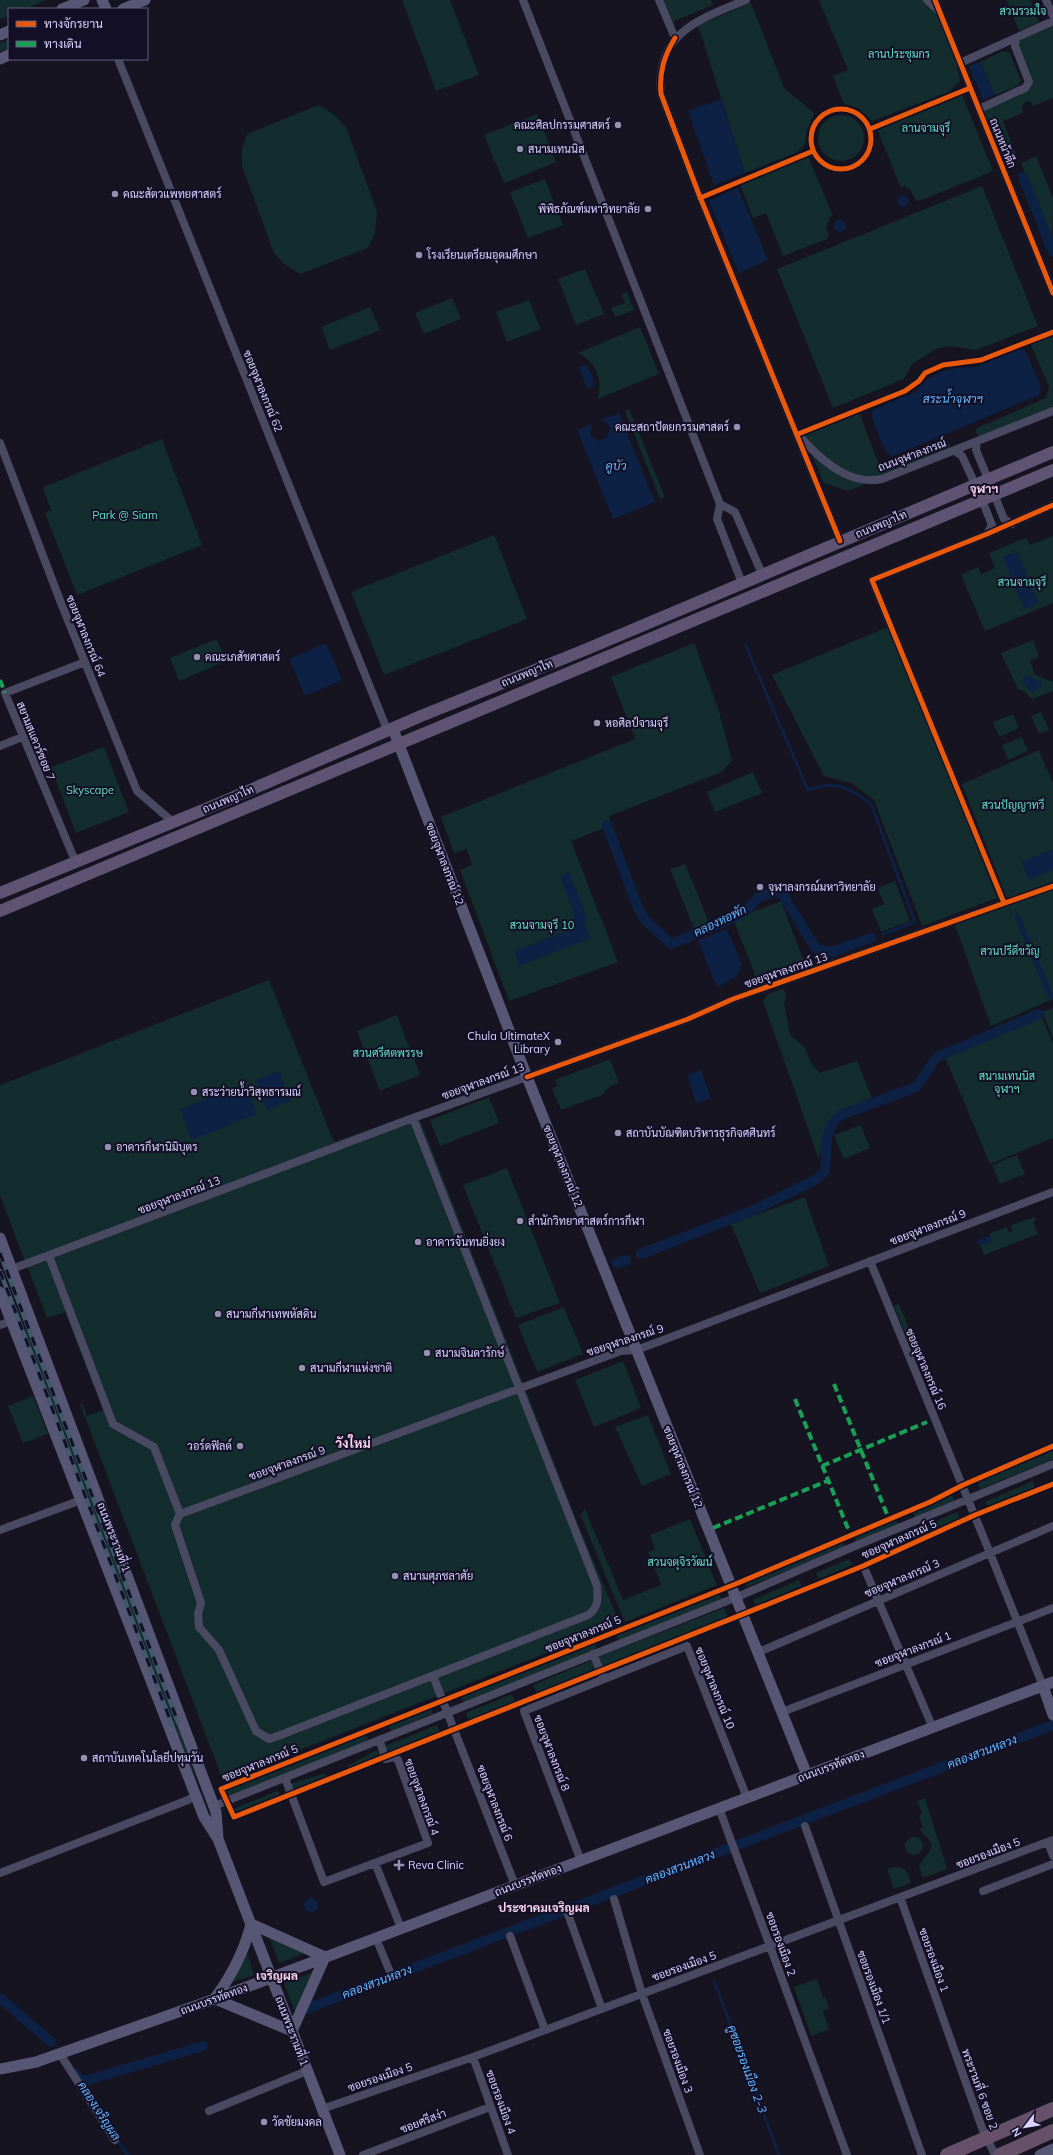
<svg xmlns="http://www.w3.org/2000/svg" width="1053" height="2155" font-family="Mulish,Sarabun,sans-serif">
  <style>
    .green { fill: #132c2d }
    .water { fill: #0d2144 }
    .lines { fill: none; stroke-linecap: round; stroke-linejoin: round }
    .stream { stroke: #0d2144; stroke-width: 3 }
    .canal { stroke: #0d2144; stroke-width: 10 }
    .street { stroke: #4a4962; stroke-width: 8 }
    .secondary { stroke: #575674; stroke-width: 11 }
    .primary { stroke: #5e5373; stroke-width: 12 }
    .highway { stroke: #67516a; stroke-width: 14 }
    .rail-casing { stroke: #43596b; stroke-width: 4.5 }
    .rail { stroke: #130f26; stroke-width: 3; stroke-dasharray: 9; stroke-linecap: butt }
    .quiet { stroke: #1a9f57; stroke-width: 4; stroke-dasharray: 8 4; stroke-linecap: butt }
    .cycleway-casing { stroke: #130f26; stroke-width: 8 }
    .cycleway { stroke: #e8590c; stroke-width: 5 }
    .poi-dot { fill: #9591b1; stroke: #130f26; stroke-width: 1.5 }
    .labels { text-anchor: middle; stroke-width: 4; stroke-linejoin: round; paint-order: stroke }
    .park-label { font-size: 11px; fill: #5fe0c0; stroke: #130f26 }
    .poi-label { font-size: 11px; fill: #d9d4ff; stroke: #130f26; text-anchor: start }
    .street-label { font-size: 11px; fill: #d9d4ff; stroke: #130f26 }
    .water-label { font-size: 12px; font-style: italic; fill: #62b6ff; stroke: #130f26 }
    .neighbourhood-label { font-size: 12px; font-weight: bold; fill: #ffd6f0; stroke: #130f26 }
    .quarter-label { font-size: 13px; font-weight: bold; fill: #ffd6f0; stroke: #130f26 }
  </style>
  <rect width="100%" height="100%" fill="#161421"/>
  <path class="green" d="M0,0h47l-22,9h-16v7l-9,3z
    M402,0h48l29,75 -43,16z
    M663,0h48l2,5 -41,17z
    M819,0h107l14,13 13,34 7,34 -11,11 -77,29 -14,-13 -14,-4 -11,-28 15,-6z
    M1006,0h24l9,22 -20,9z
    M751,3l33,85 30,25 -7,17 -2,14 -7,8 -53,21 -47,-148z
    M1053,22v76l-20,8 -2,-4 -5,-1 -4,6 1,6 -20,8 14,35 -15,5 -20,-51 36,-14 13,-11 -15,-47z
    M9,39v10l-9,3v-9z
    M1003,51l7,2 11,28 -4,5 -22,9 -15,-33z
    M961,92l32,79 -74,30 -4,-2 -5,-10 -6,-3 -3,2 -25,-62z
    M318,105l15,9 13,13 31,85 -2,21 -7,15 -68,26 -16,-10 -10,-11 -32,-87v-17l5,-15z
    M537,114l19,48 -52,21 -20,-48z
    M818 138a23 23 0 1 1 46 0a23 23 0 1 1-46 0Z
    M807,154l26,62 -3,1 -4,10 3,7 -2,5 -44,17 -17,-43 -13,5 -14,-36z
    M1036,156l17,42 -1,45 -31,-80z
    M545,179l18,46 -35,13 -18,-46z
    M982,186l56,140 -62,24 -27,-4 -13,3 -24,15 -8,15 -71,29 -56,-139z
    M585,269l19,45 -28,11 -18,-46z
    M627,292l7,18 -19,7 -4,-9 14,-5 -4,-9z
    M452,298l9,21 -37,15 -9,-21z
    M529,300l12,29 -34,13 -11,-30z
    M370,307l10,23 -50,20 -9,-23z
    M640,327l19,47 -62,25c7,-20 -1,-37 -19,-46z
    M1053,335v73l-74,31 -4,-10 71,-31 3,-12 -19,-43z
    M629,409l36,88 -5,2 -35,-88z
    M859,412l19,50 10,3 59,-25 5,10 -104,41 -24,-8 -21,-48z
    M162,439l40,106 -125,50 -32,-82 6,-3 -8,-23z
    M494,535l33,84 -143,56 -33,-83z
    M1053,536v67l-68,28 -24,-56 17,-8 3,7 14,-6 -6,-15 37,-15 4,7z
    M888,627l109,271 -75,28 -48,-126 -23,-17 -27,-7 -52,-101z
    M217,639l9,22 -47,20 -9,-23z
    M1033,640l6,17 -9,4 5,14 18,7v9l-21,8 -7,-7 -7,-3 -17,-36z
    M694,643l24,65 14,52 -10,12 -113,44 3,9 -41,16 47,121 -109,39 -49,-131 12,-5 -5,-16 -13,4 -13,-36 194,-78 -24,-62z
    M1041,712l8,18 -10,4 -8,-18z
    M1013,714l6,14 -20,9 -6,-15z
    M1022,737l6,14 -20,9 -6,-15z
    M104,747l25,65 -53,21 -25,-66z
    M1039,750l14,33v98l-46,17 -45,-114z
    M753,772l9,21 -47,19 -8,-20z
    M685,864l25,61 -15,6 -25,-62z
    M895,881l15,40 -29,11 -9,-23 12,-5 -6,-16z
    M1053,890v109l-62,27 -36,-101z
    M781,901l23,61 -47,18 -24,-61z
    M269,980l65,162 83,-30 161,412 42,100 -397,156 -143,-376 2,-1 5,13 18,-6 -10,-26 -2,1 -28,-73 -18,6 -47,-122v-111z
    M782,989l3,2 1,7 -2,5 6,32 15,13 6,15 9,10 37,-12 15,37c-45,18 -43,16 -53,62l-56,-159 5,-7z
    M1053,1008v30l-11,-26z
    M397,1015l23,60 -40,16 -23,-60z
    M1042,1017l11,27v94l-63,26 -45,-107z
    M610,1059l9,24 -10,4 -7,8 -41,15 -9,-22 6,-2 -3,-6z
    M489,1097l10,26 -59,23 -10,-26z
    M861,1125l9,23 -26,11 -10,-24z
    M1017,1155l8,19 -25,10 -8,-19z
    M507,1168l53,135 -44,15 -53,-133z
    M805,1197l24,69 -69,27 -29,-69z
    M1034,1217l2,4 -3,1 5,12 -54,21 -4,-10 12,-4 -3,-7 17,-7 3,5 3,-1 -1,-6z
    M899,1304l18,44 -5,3 -18,-45z
    M564,1307l19,47 -46,18 -19,-47z
    M31,1329l154,414 13,43 -177,-453z
    M623,1361l18,47 -47,19 -19,-47z
    M33,1396l15,38 -25,9 -15,-37z
    M648,1415l23,59 -29,12 -27,-59z
    M1053,1451v8l-73,30 -2,-7z
    M1033,1481l2,7 -47,20 -3,-6z
    M952,1495l2,6 -39,16 -3,-6z
    M585,1509l38,91 38,-15 -13,-33 7,-3 -5,-14 40,-16 27,66 -92,37 -45,-108z
    M957,1512l3,7 -93,42 -4,-9z
    M895,1518l3,6 -41,18 -3,-6z
    M842,1540l3,7 -98,40 -2,-6z
    M849,1559l3,6 -33,14 -3,-6z
    M799,1580l3,6 -46,20 -3,-6z
    M719,1593l3,7 -104,41 -2,-7z
    M724,1608l3,8 -4,4 -121,48 -4,-11z
    M594,1642l3,7 -133,54 -3,-7z
    M593,1660l3,8 -59,26 -4,-9z
    M512,1694l3,8 -46,19 -3,-8z
    M426,1709h6l1,4 -42,18 -3,-7z
    M437,1725l3,8 -52,20 -3,-7z
    M366,1734l2,6 -139,58 -3,-7z
    M377,1750l3,8 -31,12 -2,-4z
    M325,1773l2,6 -34,13 -3,-8z
    M277,1791l5,5 -47,19 -2,-6z
    M925,1798l22,71 -24,9 -4,-12c13,-20 20,-18 0,-37l4,-2 -4,-11 3,-3 -5,-12z
    M905 1846a9 9 0 1 1 18 0a9 9 0 1 1-18 0Z
    M894,1867c12,-1 14,5 17,16l-17,6 -7,-20z
    M269,1936l35,18 -25,9z
    M247,1952l7,23 -22,7z
    M312,1973l-17,39 -11,-29z
    M817,1979l6,19 2,-1 4,12 -6,2 6,18 -18,7 -17,-49z"/>
  <path class="water" d="M980,62l15,33 -12,5 -14,-34z
    M721,99l24,74 -31,12 -26,-74z
    M738,188l30,72 -29,13 -30,-72z
    M897.5 201a5.5 5.5 0 1 1 11 0a5.5 5.5 0 1 1-11 0Z
    M834 226a6 6 0 1 1 12 0a6 6 0 1 1-12 0Z
    M1020,349l6,3 15,35 -2,8 -146,61 -7,-3 -15,-38 3,-6 42,-17 11,-13 16,-8 14,-3 19,-1z
    M585,365c7,7 9,11 8,21l-6,2 -8,-21z
    M619,413l36,89 -42,17 -36,-89 15,-6 -2,11 9,6 9,-4 2,-11 -9,-6z
    M1017,551l21,52 -14,6 -21,-52z
    M326,643l16,37 -37,16 -16,-37z
    M1026,675l16,8 -1,4 -9,5 -7,-6 -3,-7z
    M1053,849v21l-24,10 -8,-18z
    M569,872l18,46 -2,6 6,14 -72,28 -5,-15 53,-20 7,-9v-7l-14,-39z
    M1019,914l34,81v3l-4,2 -35,-84z
    M727,929l15,36 -5,11 -19,11 -5,-8 -15,-39z
    M701,1070l10,28 -15,5 -9,-28z
    M279,1071l12,30 -24,9 -12,-30z
    M244,1084l13,30 -65,26 -12,-31z
    M990,1236l2,5 -12,4 -4,-4z
    M304 1905a7 7 0 1 1 14 0a7 7 0 1 1-14 0Z"/>
  <g class="lines">
    <path class="stream" d="M745,644l63,146c28,-10 40,-3 63,14l44,118 -32,12
      M715,1983l64,172
      M117,2140l11,15"/>
    <path class="canal" d="M1023,177l30,75
      M607,825l31,83 8,13 25,23 53,-22 22,-11 12,-13 18,-7 7,4 33,54 15,3 40,-14
      M641,1254l113,-44 63,-31 8,-8c3,-23 -4,-40 16,-56l75,-28 21,-30 102,-43
      M617,1263l9,-3
      M0,1998l51,44
      M306,2009l747,-284
      M75,2073l6,9 122,-36"/>
    <path class="street" d="M523,0l197,504
      M659,0l16,38
      M746,0c-47,19 -91,33 -85,94l37,98 142,349
      M927,0l11,10
      M935,0l118,293
      M1046,0l7,16
      M118,59l270,673
      M960,63l93,-42
      M979,109l46,-21 4,-6 -14,-36 1,-8
      M802,439c20,22 48,47 80,40l171,-68
      M977,442l-1,8 12,29
      M0,443l61,160 76,188 36,31
      M955,451l7,5 13,28
      M994,494l10,25 8,5
      M982,500l10,25 -5,9
      M742,583l-25,-64 3,-15 15,8 27,62
      M0,746l22,-9
      M76,863l-71,-170 80,-31
      M1004,903l-132,-323 115,-46 66,-29
      M49,1256l64,168 41,23 26,67 -5,11 26,78 -3,11 1,13 20,23 37,81 13,8 9,-3 310,-121c11,-8 10,-16 9,-29l-184,-468
      M870,1261l120,292 53,133
      M12,1269l401,-151 275,-99 45,-20 320,-113
      M0,1325l11,-4
      M180,1514l441,-163 15,-1 14,-5 403,-153
      M0,1530l81,-30
      M866,1572l67,156
      M759,1652l294,-126
      M593,1654l11,25
      M433,1676l82,209
      M782,1712l271,-104
      M285,1778l39,104 104,-39 -30,-83 -4,-3 -9,2 -5,-18
      M214,1806l523,-209 118,-51 198,-82
      M719,1808l128,347
      M805,1826l117,329
      M1048,1842l5,14
      M581,1861l-57,-150 163,-65 60,152
      M375,1863l26,65
      M0,1873l188,-73 8,-5
      M983,1891l70,-27
      M900,1897l82,231 13,27
      M614,1899l28,95 58,161
      M568,1914l34,95
      M510,1936l35,94
      M376,1938l14,34
      M60,2054l55,86
      M473,2057l35,98
      M322,2109l151,-52 580,-217
      M209,2111l98,-40
      M363,2155l127,-48"/>
    <path class="secondary" d="M102,0l4,9
      M62,9l22,-9
      M123,9l22,-9
      M0,35l9,-4
      M0,59l9,-4
      M393,729l134,348 280,698
      M0,1238l216,574 2,26
      M0,1292l204,525 14,22 122,316
      M1043,1686l10,29
      M251,1924l74,33
      M215,1998c17,-23 29,-46 36,-74
      M215,1999l77,32
      M292,2031l33,-74
      M0,2069l36,-7 179,-63 838,-317
      M1040,2155l13,-6"/>
    <path class="primary" d="M0,893l220,-90 201,-87 166,-67 466,-197
      M0,911l1053,-441"/>
    <path class="highway" d="M947,2155l106,-46
      M1000,2155l53,-24"/>
    <defs>
      <path id="rail" d="M0,1253l178,469
        M0,1271l172,454"/>
    </defs>
    <use href="#rail" class="rail-casing"/>
    <use href="#rail" class="rail"/>
    <path class="quiet" d="M0,680l5,13
      M834,1384l55,135
      M795,1399l56,137
      M822,1466l105,-44
      M713,1528l114,-47"/>
    <defs>
      <path id="cycleway" d="M935,0l118,293
        M675,38c-11,18 -16,34 -14,56l37,98 142,349
        M811 139a30 30 0 1 1 60 0a30 30 0 1 1-60 0Z
        M870,129l100,-41
        M700,198l113,-47
        M798,434l107,-43 14,-10 6,-8 18,-8 38,-5 72,-28
        M1004,903l-132,-323 115,-46 66,-29
        M527,1077l161,-58 45,-20 320,-113
        M1053,1446l-90,39 -33,17 -192,81 -517,206 13,28 537,-214 92,-37 112,-51 78,-31"/>
    </defs>
    <use href="#cycleway" class="cycleway-casing"/>
    <use href="#cycleway" class="cycleway"/>
  </g>
  <g class="poi-dot">
    <circle cx="618" cy="125" r="4"/>
    <circle cx="520" cy="149" r="4"/>
    <circle cx="115" cy="194" r="4"/>
    <circle cx="648" cy="209" r="4"/>
    <circle cx="419" cy="255" r="4"/>
    <circle cx="737" cy="427" r="4"/>
    <circle cx="197" cy="657" r="4"/>
    <circle cx="597" cy="723" r="4"/>
    <circle cx="760" cy="887" r="4"/>
    <circle cx="558" cy="1042" r="4"/>
    <circle cx="194" cy="1092" r="4"/>
    <circle cx="618" cy="1133" r="4"/>
    <circle cx="108" cy="1147" r="4"/>
    <circle cx="520" cy="1221" r="4"/>
    <circle cx="418" cy="1242" r="4"/>
    <circle cx="218" cy="1314" r="4"/>
    <circle cx="427" cy="1353" r="4"/>
    <circle cx="302" cy="1368" r="4"/>
    <circle cx="240" cy="1446" r="4"/>
    <circle cx="395" cy="1576" r="4"/>
    <circle cx="84" cy="1758" r="4"/>
    <path d="M397 1859h4v4h4v4h-4v4h-4v-4h-4v-4h4z"/>
    <circle cx="264" cy="2122" r="4"/>
  </g>
  <g class="labels">
    <g class="park-label">
      <text x="1023" y="15">สวนรวมใจ</text>
      <text x="899" y="58">ลานประชุมกร</text>
      <text x="926" y="132">ลานจามจุรี</text>
      <text x="125" y="519">Park @ Siam</text>
      <text x="1022" y="586">สวนจามจุรี</text>
      <text x="90" y="794">Skyscape</text>
      <text x="1013" y="809">สวนปัญญาทวี</text>
      <text x="542" y="929">สวนจามจุรี 10</text>
      <text x="1010" y="955">สวนปรีดีขวัญ</text>
      <text x="388" y="1057">สวนศรีศตพรรษ</text>
      <text x="1007" y="1080">สนามเทนนิส<tspan x="1007" dy="13">จุฬาฯ</tspan></text>
      <text x="680" y="1566">สวนจตุจิรวัฒน์</text>
    </g>
    <g class="poi-label">
      <text x="610" y="129" text-anchor="end">คณะศิลปกรรมศาสตร์</text>
      <text x="528" y="153">สนามเทนนิส</text>
      <text x="123" y="198">คณะสัตวแพทยศาสตร์</text>
      <text x="640" y="213" text-anchor="end">พิพิธภัณฑ์มหาวิทยาลัย</text>
      <text x="427" y="259">โรงเรียนเตรียมอุดมศึกษา</text>
      <text x="729" y="431" text-anchor="end">คณะสถาปัตยกรรมศาสตร์</text>
      <text x="205" y="661">คณะเภสัชศาสตร์</text>
      <text x="605" y="727">หอศิลป์จามจุรี</text>
      <text x="768" y="891">จุฬาลงกรณ์มหาวิทยาลัย</text>
      <text x="550" y="1040" text-anchor="end">Chula UltimateX<tspan x="550" dy="13">Library</tspan></text>
      <text x="202" y="1096">สระว่ายน้ำวิสุทธารมณ์</text>
      <text x="626" y="1137">สถาบันบัณฑิตบริหารธุรกิจศศินทร์</text>
      <text x="116" y="1151">อาคารกีฬานิมิบุตร</text>
      <text x="528" y="1225">สำนักวิทยาศาสตร์การกีฬา</text>
      <text x="426" y="1246">อาคารจันทนยิ่งยง</text>
      <text x="226" y="1318">สนามกีฬาเทพหัสดิน</text>
      <text x="435" y="1357">สนามจินดารักษ์</text>
      <text x="310" y="1372">สนามกีฬาแห่งชาติ</text>
      <text x="232" y="1450" text-anchor="end">วอร์ดฟิลด์</text>
      <text x="403" y="1580">สนามศุภชลาศัย</text>
      <text x="92" y="1762">สถาบันเทคโนโลยีปทุมวัน</text>
      <text x="408" y="1869">Reva Clinic</text>
      <text x="272" y="2126">วัดชัยมงคล</text>
    </g>
    <g class="street-label">
      <text transform="translate(1003 143) rotate(68)" y="4">ถนนหน้าตึก</text>
      <text transform="translate(263 391) rotate(68)" y="4">ซอยจุฬาลงกรณ์ 62</text>
      <text transform="translate(912 455) rotate(-21)" y="4">ถนนจุฬาลงกรณ์</text>
      <text transform="translate(881 524) rotate(-23)" y="4">ถนนพญาไท</text>
      <text transform="translate(86 636) rotate(68)" y="4">ซอยจุฬาลงกรณ์ 64</text>
      <text transform="translate(527 673) rotate(-22)" y="4">ถนนพญาไท</text>
      <text transform="translate(36 741) rotate(68)" y="4">สยามสแควร์ซอย 7</text>
      <text transform="translate(228 799) rotate(-23)" y="4">ถนนพญาไท</text>
      <text transform="translate(445 864) rotate(69)" y="4">ซอยจุฬาลงกรณ์ 12</text>
      <text transform="translate(786 970) rotate(-19)" y="4">ซอยจุฬาลงกรณ์ 13</text>
      <text transform="translate(483 1081) rotate(-20)" y="4">ซอยจุฬาลงกรณ์ 13</text>
      <text transform="translate(563 1166) rotate(68)" y="4">ซอยจุฬาลงกรณ์ 12</text>
      <text transform="translate(179 1195) rotate(-21)" y="4">ซอยจุฬาลงกรณ์ 13</text>
      <text transform="translate(928 1227) rotate(-21)" y="4">ซอยจุฬาลงกรณ์ 9</text>
      <text transform="translate(625 1340) rotate(-18)" y="4">ซอยจุฬาลงกรณ์ 9</text>
      <text transform="translate(926 1369) rotate(67)" y="4">ซอยจุฬาลงกรณ์ 16</text>
      <text transform="translate(287 1463) rotate(-20)" y="4">ซอยจุฬาลงกรณ์ 9</text>
      <text transform="translate(683 1467) rotate(68)" y="4">ซอยจุฬาลงกรณ์ 12</text>
      <text transform="translate(114 1537) rotate(69)" y="4">ถนนพระรามที่ 1</text>
      <text transform="translate(899 1539) rotate(-24)" y="4">ซอยจุฬาลงกรณ์ 5</text>
      <text transform="translate(902 1578) rotate(-23)" y="4">ซอยจุฬาลงกรณ์ 3</text>
      <text transform="translate(583 1634) rotate(-22)" y="4">ซอยจุฬาลงกรณ์ 5</text>
      <text transform="translate(913 1649) rotate(-21)" y="4">ซอยจุฬาลงกรณ์ 1</text>
      <text transform="translate(715 1688) rotate(68)" y="4">ซอยจุฬาลงกรณ์ 10</text>
      <text transform="translate(552 1753) rotate(69)" y="4">ซอยจุฬาลงกรณ์ 8</text>
      <text transform="translate(260 1763) rotate(-22)" y="4">ซอยจุฬาลงกรณ์ 5</text>
      <text transform="translate(831 1766) rotate(-21)" y="4">ถนนบรรทัดทอง</text>
      <text transform="translate(422 1797) rotate(70)" y="4">ซอยจุฬาลงกรณ์ 4</text>
      <text transform="translate(495 1803) rotate(69)" y="4">ซอยจุฬาลงกรณ์ 6</text>
      <text transform="translate(988 1853) rotate(-21)" y="4">ซอยรองเมือง 5</text>
      <text transform="translate(528 1880) rotate(-21)" y="4">ถนนบรรทัดทอง</text>
      <text transform="translate(781 1944) rotate(70)" y="4">ซอยรองเมือง 2</text>
      <text transform="translate(934 1960) rotate(70)" y="4">ซอยรองเมือง 1</text>
      <text transform="translate(684 1966) rotate(-20)" y="4">ซอยรองเมือง 5</text>
      <text transform="translate(874 1987) rotate(70)" y="4">ซอยรองเมือง 1/1</text>
      <text transform="translate(214 1999) rotate(-20)" y="4">ถนนบรรทัดทอง</text>
      <text transform="translate(292 2031) rotate(69)" y="4">ถนนพระรามที่ 1</text>
      <text transform="translate(678 2061) rotate(70)" y="4">ซอยรองเมือง 3</text>
      <text transform="translate(380 2077) rotate(-19)" y="4">ซอยรองเมือง 5</text>
      <text transform="translate(980 2089) rotate(70)" y="4">พระรามที่ 6 ซอย 2</text>
      <text transform="translate(501 2102) rotate(70)" y="4">ซอยรองเมือง 4</text>
      <text transform="translate(423 2121) rotate(-21)" y="4">ซอยศรีสง่า</text>
    </g>
    <g class="water-label">
      <text x="953" y="403">สระน้ำจุฬาฯ</text>
      <text x="616" y="470">คูบัว</text>
      <text transform="translate(720 921) rotate(-26)" y="4">คลองหอพัก</text>
      <text transform="translate(982 1752) rotate(-21)" y="4">คลองสวนหลวง</text>
      <text transform="translate(680 1867) rotate(-21)" y="4">คลองสวนหลวง</text>
      <text transform="translate(377 1982) rotate(-21)" y="4">คลองสวนหลวง</text>
      <text transform="translate(747 2069) rotate(70)" y="4">คูซอยรองเมือง 2-3</text>
      <text transform="translate(99 2111) rotate(57)" y="4">คลองเจริญผล</text>
    </g>
    <g class="neighbourhood-label">
      <text x="984" y="493">จุฬาฯ</text>
      <text x="544" y="1912">ประชาคมเจริญผล</text>
      <text x="277" y="1980">เจริญผล</text>
    </g>
    <g class="quarter-label">
      <text x="353" y="1448">วังใหม่</text>
    </g>
  </g>
  <rect x="8" y="8" width="140" height="52" fill="#130f26" stroke="#625e7d"/>
  <rect x="16" y="21" width="20" height="6" fill="#e8590c" stroke="#625e7d"/>
  <text x="44" y="28" font-size="12" fill="#d9d4ff">ทางจักรยาน</text>
  <rect x="16" y="41" width="20" height="6" fill="#1a9f57" stroke="#625e7d"/>
  <text x="44" y="48" font-size="12" fill="#d9d4ff">ทางเดิน</text>
  <g transform="translate(1025 2127) rotate(239)" stroke="#130f26" stroke-width="3" paint-order="stroke">
  <path d="M0-3L7 15L0 10L-7 15Z" fill="#d9d4ff"/>
  <text y="-6" font-size="11" font-weight="bold" text-anchor="middle" fill="#d9d4ff">N</text>
  </g>
</svg>
